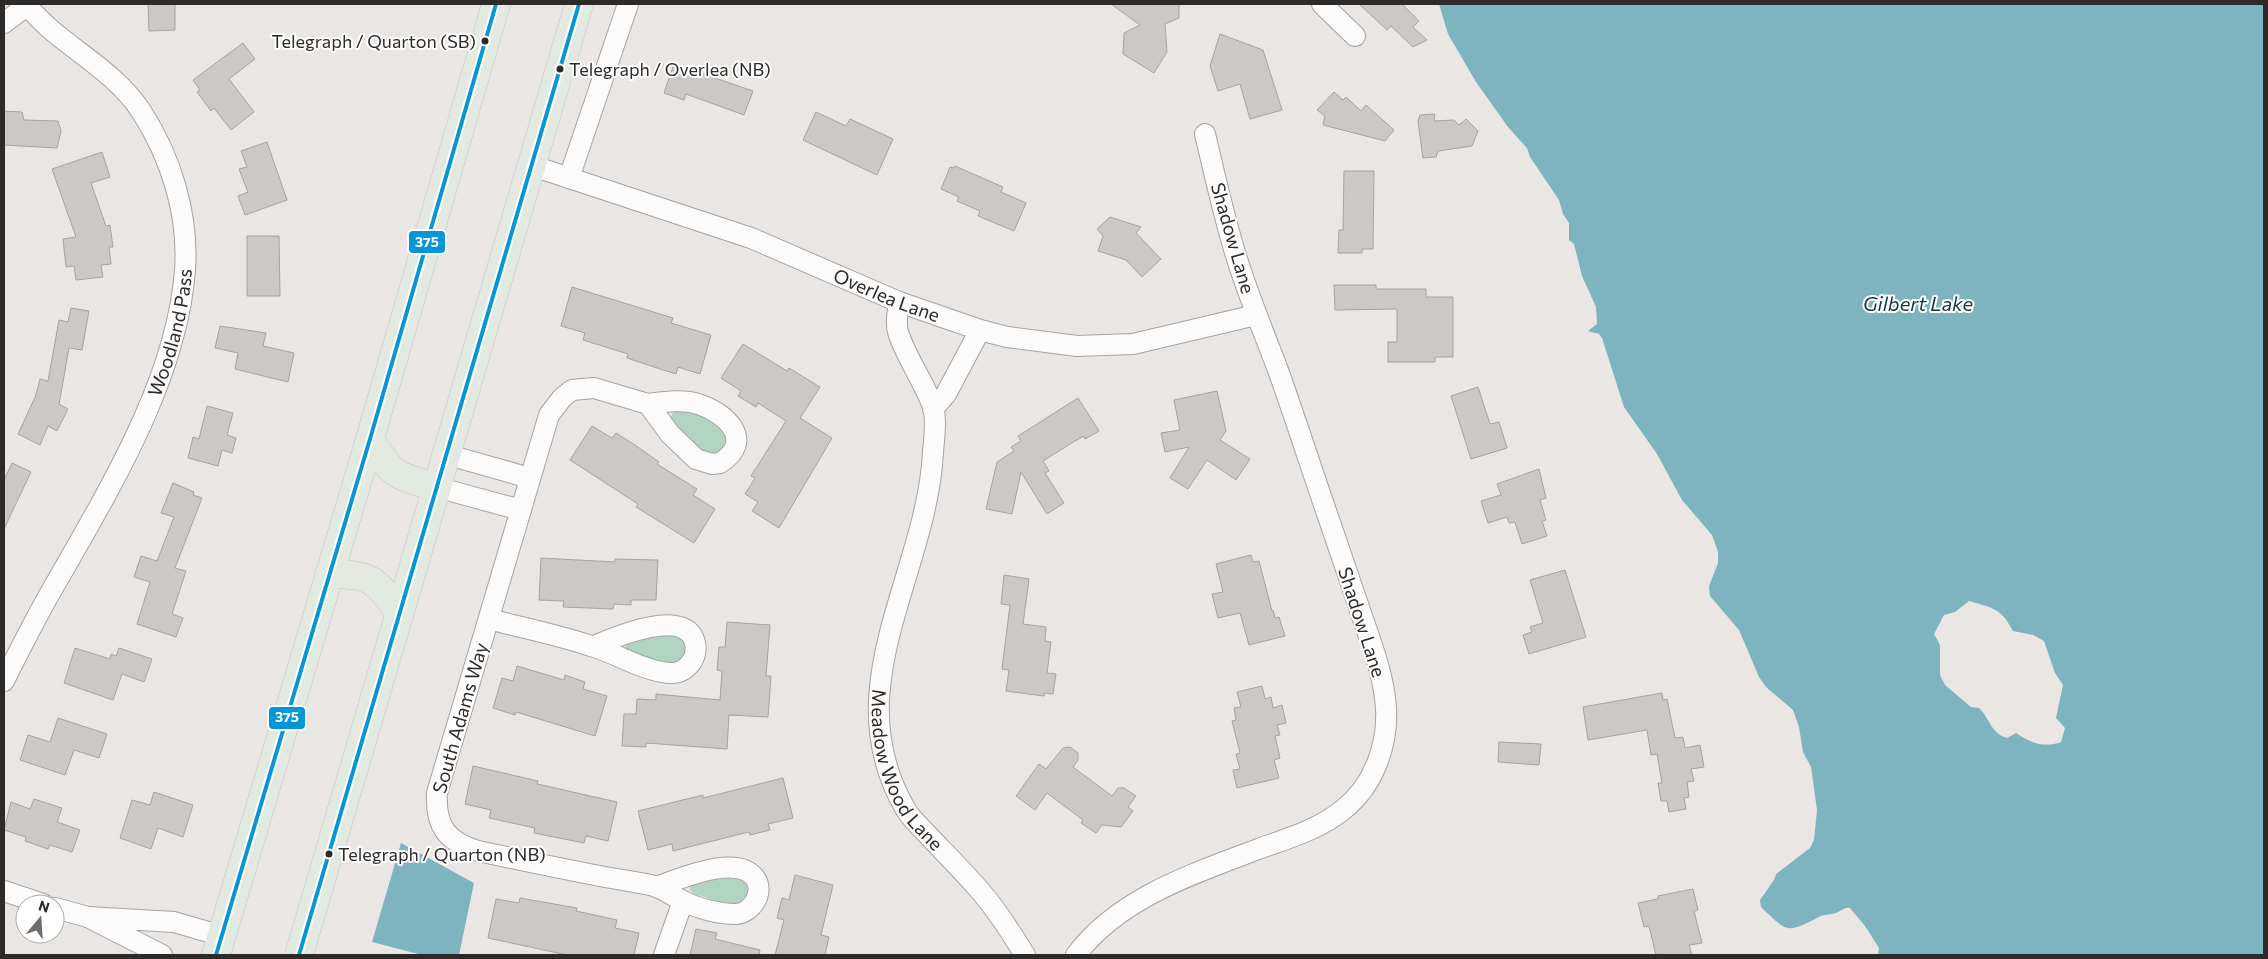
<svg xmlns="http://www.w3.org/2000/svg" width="2268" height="959" font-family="Commissioner,sans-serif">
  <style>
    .green { fill: #b1d4c2 }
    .water { fill: #7db4bf; fill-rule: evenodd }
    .building { fill: #cbc8c8; stroke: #a5a2a2 }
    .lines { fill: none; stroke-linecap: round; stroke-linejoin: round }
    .minor-casing { stroke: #a5a2a0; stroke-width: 22 }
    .highway-casing { stroke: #c6c4c2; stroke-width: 29 }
    .minor { stroke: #fcfbfb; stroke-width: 20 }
    .highway { stroke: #e1e9e0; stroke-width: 28 }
    .bus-1-casing { stroke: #fff; stroke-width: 8 }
    .bus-1 { stroke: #0696d7; stroke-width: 4 }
    .bus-dot { fill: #2d2a28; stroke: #fff; stroke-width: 2 }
    .labels { text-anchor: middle; stroke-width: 4; stroke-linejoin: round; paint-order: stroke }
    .bus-label { font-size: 18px; fill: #2d2a28; stroke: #fff; text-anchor: start }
    .street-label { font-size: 19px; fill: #2d2a28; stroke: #fff }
    .water-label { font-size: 20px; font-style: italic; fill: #123941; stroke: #fff }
    .line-badge { stroke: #fff; stroke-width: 2 }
    .badge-label { font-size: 14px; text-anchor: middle; font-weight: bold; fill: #fff }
  </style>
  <rect width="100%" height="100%" fill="#eae6e3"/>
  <path class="green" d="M674,410l26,2 26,20v13l-10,10 -12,-2 -32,-29 -2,-5z
    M673,632l13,10v10l-7,11 -11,1 -42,-14v-8z
    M732,874l15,8 2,9 -5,11 -13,3 -37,-11 -4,-4 1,-6z"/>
  <path class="water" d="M1439,4h825v951h-386l1,-7 -14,-22 -15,-18c-6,-1 -8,3 -14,5 -5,2 -10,1 -15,3 -34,17 -32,18 -60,-9l-1,-7 14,-20 2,-6 34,-26 4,-8 3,-30 -6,-43 -8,-15 -4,-25 -6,-17 -27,-23 -7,-10 -20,-47 -29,-34 -1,-10 9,-23v-11l-6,-17 -30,-35 -25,-46 -33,-47 -22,-69 -3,-4 -11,-3 9,-7 -1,-17 -14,-31 -8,-32 -5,-4v-17l-6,-9 -4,-14 -29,-43 -3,-9 -19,-21 -32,-45 -28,-48zM1969,601c24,7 32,7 44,30l20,4 11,6 11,32 8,12 -7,33 9,10 -4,14c-17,6 -30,1 -45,-9l-9,5c-17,-5 -17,-20 -28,-30l-8,-1 -26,-22 -5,-10v-30l-6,-11 10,-19 11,-3z
    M401,843l73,40 -15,72h-37l-50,-13z"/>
  <path class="building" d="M148,4h27v26l-26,1z
    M1111,4h68v14l-14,6 2,28 -13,21 -31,-19 1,-21 16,-8z
    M1359,4h43l17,17 -6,6 14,13 -14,7 -22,-21 -4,4z
    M1220,34l43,16 19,60 -32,9 -10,-35 -22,7 -8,-25z
    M243,43l12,16 -26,20 25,33 -23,18 -17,-22 -3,3 -14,-19 3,-2 -7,-10z
    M674,64l79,27 -9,24 -58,-21 -2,6 -20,-7z
    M1334,92l9,8 3,-3 15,14 5,-6 28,25 -9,11 -62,-16 2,-9 -8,-6z
    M4,111l18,1 2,8 34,1 3,10 -4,17 -53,-3z
    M816,112l30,14 4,-7 43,20 -16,36 -74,-35z
    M1435,114l-1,7 20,-1 5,5 7,-6 12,12 -6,15 -34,5 -2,6 -13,1 -5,-37 2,-6z
    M267,142l20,58 -42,15 -7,-19 10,-4 -9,-23 8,-2 -6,-16z
    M102,152l8,25 -19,6 15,43 4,-1 3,22h-4l2,17 -10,1 2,12 -27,3 -2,-14 -8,1 -3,-28 13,-2 -24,-68z
    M955,166l48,21 -2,5 25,11 -12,28 -36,-15 2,-5 -23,-10 2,-4 -18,-8 9,-22 4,1z
    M1344,171h30l-1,78h-11v4h-24l1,-23h4z
    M1110,217l31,10 -5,6 25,26 -19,18 -16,-17 -28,-9 5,-15 -6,-7z
    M247,236h32l1,60h-33z
    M1334,285h42v4h50v8h27v60h-18v5h-47v-20h9v-33l-62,1z
    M572,287l101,31 -2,5 40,12 -11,39 -22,-7 -2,7 -22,-7 -27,-9 1,-4 -45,-14 2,-7 -24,-7z
    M71,308l18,3 -7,39 -13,-2 -10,56 9,5 -11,22 -9,-5 -8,19 -22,-11 18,-39 4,-16 8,2 11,-61 9,2z
    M220,326l46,7 -3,13 31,7 -6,29 -53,-13 3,-16 -23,-5z
    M743,344l44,27 2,-3 31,19 -20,31 32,20 -53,90 -27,-17 6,-9 -13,-8 10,-16 -4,-2 35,-55 -28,-18 -2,4 -18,-11 3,-5 -20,-13z
    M1478,387l12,37 9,-2 8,26 -36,11 -20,-63z
    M1217,391l9,40 -6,9 30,19 -14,21 -29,-20 -19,29 -18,-11 19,-31 -24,5 -4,-19 19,-3 -6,-30z
    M1078,398l21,33 -14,8 -1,-3 -9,5 -32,20 6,10 -4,2 19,30 -17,11 -26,-42 -9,42 -26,-5 11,-47 17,-11 -3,-4 10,-6 -3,-5z
    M207,406l26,7 -6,22 9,3 -4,15 -10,-3 -4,16 -30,-8 5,-21 6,2z
    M592,426l20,12 4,-5 19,12 24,17 -2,2 40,25 -4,6 22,14 -21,34 -58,-36 2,-3 -68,-44z
    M12,463l19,9 -27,57v-49z
    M1539,469l7,29 -6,2 6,20 -4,1 5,15 -25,8 -7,-22 -6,1 -2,-6 -19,6 -7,-22 20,-6 -4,-11z
    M173,483l21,9 -1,3 9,3 -27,70 11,3 -14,43 11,4 -7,19 -39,-13 13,-42 -16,-5 7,-21 16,5 17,-44 -13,-4z
    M1251,555l2,7 6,-1 13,50 1,-1 2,8 4,-1 6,19 -36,9 -9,-32 -22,5 -6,-24 11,-2 -7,-28z
    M541,558l74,4v-3l43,1 -2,40h-25v5l-17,-1 -1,5 -50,-2 1,-6 -25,-1z
    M1565,570l21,67 -57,17 -6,-19 9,-3 -2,-5 13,-4 -13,-43z
    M1004,575l25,4 -6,45 23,3 -1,14 6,1 -4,31 9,1 -3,20 -8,-1 -1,3 -38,-5 3,-21 -7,-1 8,-64 -9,-1z
    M727,622l43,3 -4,51h5l-3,41 -39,-2 -2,34 -81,-6v4l-24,-1 2,-32h12l1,-15 19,1v-6l64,6 2,-29 -5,-1 2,-23h6z
    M75,648l35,11 1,-5 5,2 3,-8 33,11 -8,23 -22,-8 -9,26 -49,-17z
    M517,666l47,14 1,-5 20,7 -2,7 24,7 -12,40 -79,-24 -1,3 -22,-7 9,-30 11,3z
    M1262,686l3,13 6,-2 2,11 9,-3 4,18 -9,2 3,10 -5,1 5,22 -6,2 5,18 -42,10 -4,-18 7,-1 -4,-15 4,-1 -8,-32 4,-1 -2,-12 7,-1 -4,-15z
    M1662,693l1,7 4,-1 8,39 8,-1 2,11 15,-3 4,22 -13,2 3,12 -7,1 2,15 -5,1 2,11 -17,3 -2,-11h-6l-3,-18h4l-5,-29 -6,1 -4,-25 -59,10 -5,-33z
    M58,718l49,16 -8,24 -25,-8 -9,25 -45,-15 8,-25 22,7z
    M1499,742l42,2 -2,21 -41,-3z
    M1070,747l8,6v7l-5,7 39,29 6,-8h6l12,8 -8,11 5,4 -12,16 -19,-2 -6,8 -15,-10 2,-3 -36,-27 -12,17 -19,-14 23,-32 7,5 17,-21z
    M473,766l65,15 -1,3 80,18 -9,39 -22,-5 -2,7 -50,-10 1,-5 -46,-10 2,-8 -26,-6z
    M783,778l10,40 -25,6 2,6 -20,5 -1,-3 -76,19 -1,-7 -24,6 -10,-39 65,-16v3z
    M154,792l39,13 -10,32 -25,-9 -7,21 -31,-11 12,-38 18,5z
    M34,799l28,9 -5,14 23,8 -8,22 -22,-7 -2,4 -23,-8 1,-4 -22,-7 7,-28 19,7z
    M795,875l38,10 -12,50 8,2 -4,18h-50l9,-35 -7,-2 5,-20 7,2z
    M1693,889l5,21 -4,1 8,32 -13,2 3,10h-36l-7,-29 -5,1 -6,-24 20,-4v-3z
    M520,898l57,10 -1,3 41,9 -2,8 24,5 -5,22h-67l-79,-17 8,-39 23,4z
    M696,929l21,4 -2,6 45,11 -1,5h-69z"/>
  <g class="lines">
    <defs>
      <g id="minor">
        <path d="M1322,4l33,32"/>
        <path d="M4,23l25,-19"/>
        <path id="s1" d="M530,165l221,73 148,64 81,28 27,7 70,9 56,-2 123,-29"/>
        <path d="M569,178l59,-174"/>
        <path id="s2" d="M899,302c-1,10 -4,20 -1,30 8,26 26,49 35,75 4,13 1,32 0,45 -6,123 -99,236 -27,358 5,8 13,16 20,23 16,17 33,34 49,52 20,22 35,46 50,70"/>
        <path d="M648,404c16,-2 34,-5 50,0 29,9 57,37 22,59l-8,1 -16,-5 -26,-25 -22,-30 -54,-16 -22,2 -10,8 -13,17 -112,378c-2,33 10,49 41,58 42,9 85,18 127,26 16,3 33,5 49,9 9,3 18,9 27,14 15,8 37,14 55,14 16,-1 29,-22 19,-36 -18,-25 -75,1 -99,9"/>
        <path d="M933,409l13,-15 34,-64"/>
        <path d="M445,454l85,24"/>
        <path d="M436,487l85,23"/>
        <path d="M489,619c34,9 69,16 102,27 25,7 46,22 71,26 9,2 18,2 25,-5 7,-6 10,-15 8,-24 -8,-37 -80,-6 -101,3"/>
        <path id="s3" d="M4,681c17,-34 34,-68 53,-100 53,-93 120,-202 128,-311 4,-55 -14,-113 -44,-159 -23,-35 -61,-56 -92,-83 -8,-7 -15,-15 -22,-22"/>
        <path d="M4,891l39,13"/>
        <path d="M55,908l33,9"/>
        <path d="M162,955l-74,-38 86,5 48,14"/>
        <path d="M664,955l19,-54"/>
        <path d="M1076,955c43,-58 120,-82 185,-107 28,-10 59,-19 83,-39 30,-24 44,-64 42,-101 -2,-31 -13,-60 -23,-89 -10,-30 -20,-59 -30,-88 -19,-54 -36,-108 -55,-161 -14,-37 -29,-73 -41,-111 -13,-41 -22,-83 -32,-125"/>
      </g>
      <path id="highway" d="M370,439c23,38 25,36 66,48
        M329,574c42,0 46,5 70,38
        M216,955l154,-516 126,-435
        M299,955l280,-951"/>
    </defs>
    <use href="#minor" class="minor-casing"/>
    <use href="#highway" class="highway-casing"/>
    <use href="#minor" class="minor"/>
    <use href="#highway" class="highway"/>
    <defs>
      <path id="bus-1" d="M216,955l154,-516 126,-435
        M299,955l280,-951"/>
    </defs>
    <use href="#bus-1" class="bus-1-casing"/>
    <use href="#bus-1" class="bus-1"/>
  </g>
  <g class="bus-dot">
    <circle cx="485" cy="41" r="4.5"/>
    <circle cx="560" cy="69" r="4.5"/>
    <circle cx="329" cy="854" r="4.5"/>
  </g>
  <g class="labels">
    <g class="bus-label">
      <text x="476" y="48" text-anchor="end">Telegraph / Quarton (SB)</text>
      <text x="569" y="76">Telegraph / Overlea (NB)</text>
      <text x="338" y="861">Telegraph / Quarton (NB)</text>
    </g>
    <g class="street-label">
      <text transform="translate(1233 238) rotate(74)" y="7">Shadow Lane</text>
      <text dy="7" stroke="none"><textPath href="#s1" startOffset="380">Overlea Lane</textPath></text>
      <text dy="7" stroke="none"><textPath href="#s3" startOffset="388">Woodland Pass</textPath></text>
      <text transform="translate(1362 622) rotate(72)" y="7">Shadow Lane</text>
      <text transform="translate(460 718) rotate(-74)" y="7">South Adams Way</text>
      <text dy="7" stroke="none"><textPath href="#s2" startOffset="490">Meadow Wood Lane</textPath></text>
    </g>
    <g class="water-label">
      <text x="1918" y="311">Gilbert Lake</text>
    </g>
  </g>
  <g class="line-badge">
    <rect x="408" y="230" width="38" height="24" rx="5" fill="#0696d7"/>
    <rect x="268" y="706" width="38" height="24" rx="5" fill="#0696d7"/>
  </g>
  <g class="badge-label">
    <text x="427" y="247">375</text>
    <text x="287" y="722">375</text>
  </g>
  <rect width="2268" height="959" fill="none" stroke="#2d2a28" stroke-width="10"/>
  <g transform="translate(40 919) rotate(18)"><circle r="24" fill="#ffffff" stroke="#abaaa9"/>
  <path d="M0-4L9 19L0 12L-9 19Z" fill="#6f6c69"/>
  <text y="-8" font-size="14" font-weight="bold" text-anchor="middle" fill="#2d2a28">N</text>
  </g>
</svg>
